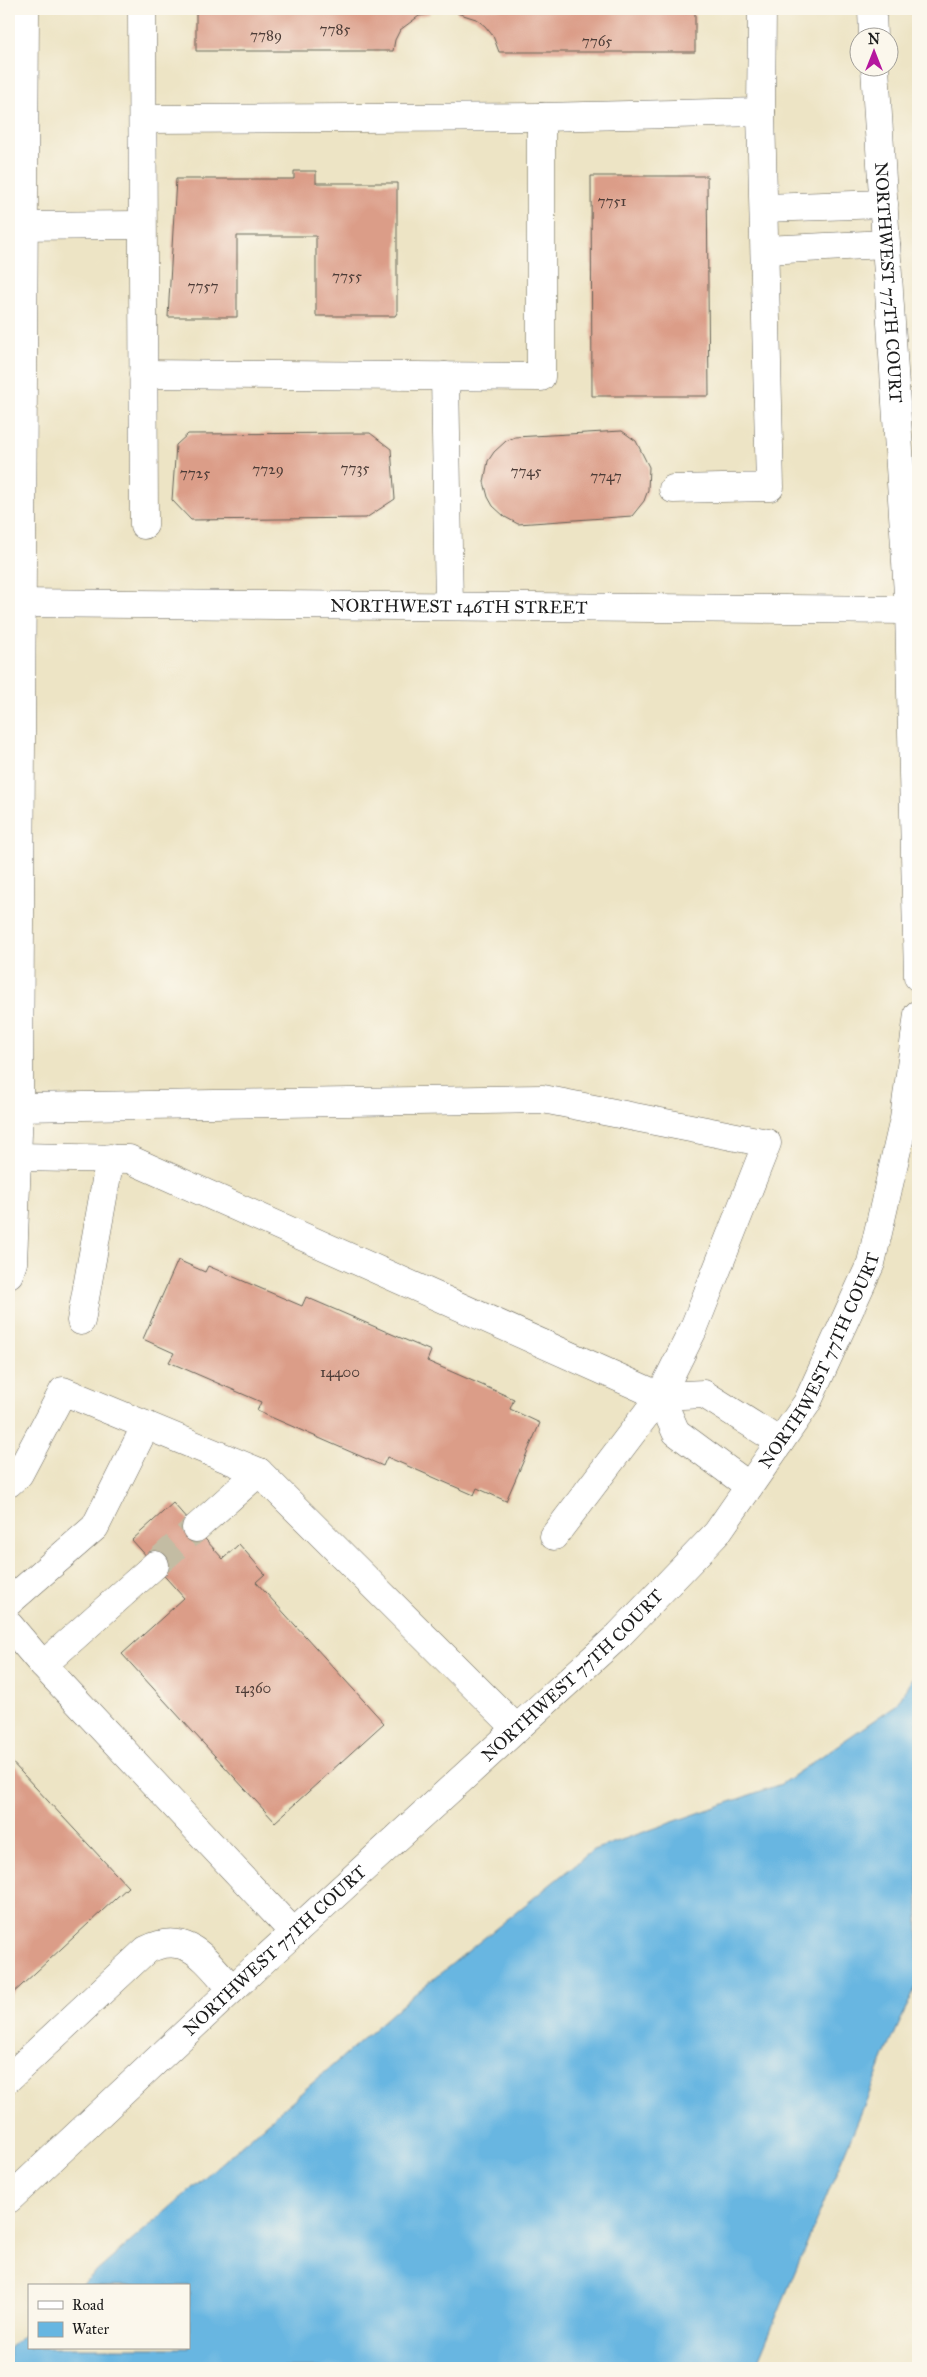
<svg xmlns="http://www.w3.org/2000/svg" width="927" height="2377" font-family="'IM FELL Great Primer',serif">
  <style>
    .water { fill: #67b6e1; stroke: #42697e }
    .building { fill: #db9d88 }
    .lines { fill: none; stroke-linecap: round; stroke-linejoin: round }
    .minor-tunnel { stroke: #c3bca3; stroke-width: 28; stroke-dasharray: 28 14; stroke-linecap: butt }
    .minor-casing { stroke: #656257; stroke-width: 29 }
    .minor { stroke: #fff; stroke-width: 28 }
    .labels { text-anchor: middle; stroke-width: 4; stroke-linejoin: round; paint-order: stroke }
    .number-label { font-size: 15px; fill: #4c3c37 }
    .street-label { font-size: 18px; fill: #1c1c1c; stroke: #fbf7ec }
  </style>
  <rect width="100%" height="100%" fill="#fbf7ec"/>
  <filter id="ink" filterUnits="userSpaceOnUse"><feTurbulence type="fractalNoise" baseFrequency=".02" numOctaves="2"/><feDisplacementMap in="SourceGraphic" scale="10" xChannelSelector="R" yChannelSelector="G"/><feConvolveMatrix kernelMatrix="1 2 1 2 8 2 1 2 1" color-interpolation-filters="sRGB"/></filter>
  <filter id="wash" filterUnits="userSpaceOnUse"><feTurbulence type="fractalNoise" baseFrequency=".0096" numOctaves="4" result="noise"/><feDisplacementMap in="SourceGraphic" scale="20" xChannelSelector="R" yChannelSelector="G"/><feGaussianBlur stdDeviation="1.12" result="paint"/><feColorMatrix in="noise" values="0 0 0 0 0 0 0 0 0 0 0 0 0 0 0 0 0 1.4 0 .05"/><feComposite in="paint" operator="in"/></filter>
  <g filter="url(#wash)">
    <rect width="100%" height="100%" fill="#ede4c5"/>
    <path class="water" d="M918,1669v313l-32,71 -131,315h-746v-20l20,-17v17h160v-62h-109l331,-289 182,-147 188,-66 115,-79z"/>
    <g id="blocks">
      <path class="building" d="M196,9h234v5l-11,2 -19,14 -5,10 -2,11h-197z
        M457,9h238v43h-196l-6,-16 -8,-10 -9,-7 -19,-6z
        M294,171h22v12h81v130l-2,3h-79v-80h-79v81h-69l8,-138h118z
        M591,176h116l2,220h-117z
        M622,431l14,10 13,26 -1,23 -4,11 -12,15 -114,8 -13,-7 -12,-11 -5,-9 -4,-15 4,-21 6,-9 12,-11 9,-4z
        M370,433l21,16 4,50 -29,19 -175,2 -19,-20 4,-55 12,-11z
        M178,1260l27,12 3,-6 94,40 4,-9 125,54 -4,10 87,38 -4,10 30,14 -34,78 -29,-13 -3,7 -87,-38 -4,9 -126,-55 4,-9 -92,-40 5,-9 -31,-14z
        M173,1503l50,56 16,-15 26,30 -9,8 128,141 -109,99 -153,-168 62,-56 -52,-58z
        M9,1759l119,128 -119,110z"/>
    </g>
  </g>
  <g filter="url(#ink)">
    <use href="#blocks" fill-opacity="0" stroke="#656257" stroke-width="1"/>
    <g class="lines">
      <path class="minor-tunnel" d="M155,1565l41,-37"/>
      <defs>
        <g id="minor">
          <path d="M142,9l2,516"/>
          <path d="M872,9l1,29"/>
          <path id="s1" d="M875,68l34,542 9,367"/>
          <path d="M761,112l1,-103"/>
          <path d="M144,119l397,-2 220,-5 9,375 -97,2"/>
          <path d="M764,208l120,-4"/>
          <path d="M9,226l133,-1"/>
          <path d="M765,250l121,-6"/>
          <path d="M143,374l398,3v-260"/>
          <path d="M445,376l4,230"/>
          <path id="s2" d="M9,603l900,7"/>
          <path d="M17,1157l112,2 531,237 33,-66 74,-187 -224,-44 -524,8"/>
          <path d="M9,1274l4,-11 6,-156 6,-1098"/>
          <path d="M81,1321l29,-163"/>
          <path d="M660,1396l16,36 73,54"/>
          <path d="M9,1483l10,-9 44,-83 196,81 258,257"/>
          <path d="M196,1528l63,-56"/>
          <path d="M554,1536l106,-140 44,-2 76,48"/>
          <path d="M9,1602l86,-75 51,-102"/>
          <path d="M9,1625l34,40 251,268"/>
          <path d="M43,1665l112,-100"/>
          <path d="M9,2078l137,-128c42,-21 60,11 86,39"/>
          <path id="s3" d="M9,2199l245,-230 365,-334 98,-102 90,-130 64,-140 33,-144 14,-105"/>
        </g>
      </defs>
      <use href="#minor" class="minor-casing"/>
      <use href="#minor" class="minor"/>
    </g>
  </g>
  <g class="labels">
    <g class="number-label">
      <text x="335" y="34">7785</text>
      <text x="266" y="40">7789</text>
      <text x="597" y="46">7765</text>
      <text x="612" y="206">7751</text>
      <text x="347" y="281">7755</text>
      <text x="203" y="291">7757</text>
      <text x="355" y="473">7735</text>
      <text x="268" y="474">7729</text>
      <text x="526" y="476">7745</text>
      <text x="195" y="478">7725</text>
      <text x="606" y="481">7747</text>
      <text x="340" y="1377">14400</text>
      <text x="253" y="1693">14360</text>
    </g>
    <g class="street-label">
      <text dy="6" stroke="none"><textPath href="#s1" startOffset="215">NORTHWEST 77TH COURT</textPath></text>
      <text dy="6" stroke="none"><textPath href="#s2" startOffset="450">NORTHWEST 146TH STREET</textPath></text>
      <text dy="6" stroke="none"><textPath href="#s3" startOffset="1174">NORTHWEST 77TH COURT</textPath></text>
      <text dy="6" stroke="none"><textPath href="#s3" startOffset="769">NORTHWEST 77TH COURT</textPath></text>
      <text dy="6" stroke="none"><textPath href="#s3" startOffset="364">NORTHWEST 77TH COURT</textPath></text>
    </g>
  </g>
  <rect width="927" height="2377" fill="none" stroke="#fbf7ec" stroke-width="30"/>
  <rect x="28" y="2284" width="162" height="65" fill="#fbf7ec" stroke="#a29f99"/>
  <rect x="38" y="2301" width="25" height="8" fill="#ffffff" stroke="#a29f99"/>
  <text x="72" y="2310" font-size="15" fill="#1c1c1c">Road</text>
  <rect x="38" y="2322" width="25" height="15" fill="#67b6e1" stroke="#a29f99"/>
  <text x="72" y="2334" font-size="15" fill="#1c1c1c">Water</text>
  <g transform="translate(874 52)"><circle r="24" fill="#fbf7ec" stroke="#a29f99"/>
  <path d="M0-4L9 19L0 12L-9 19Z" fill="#b5179e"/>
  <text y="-8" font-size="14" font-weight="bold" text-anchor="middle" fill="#1c1c1c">N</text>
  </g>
</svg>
